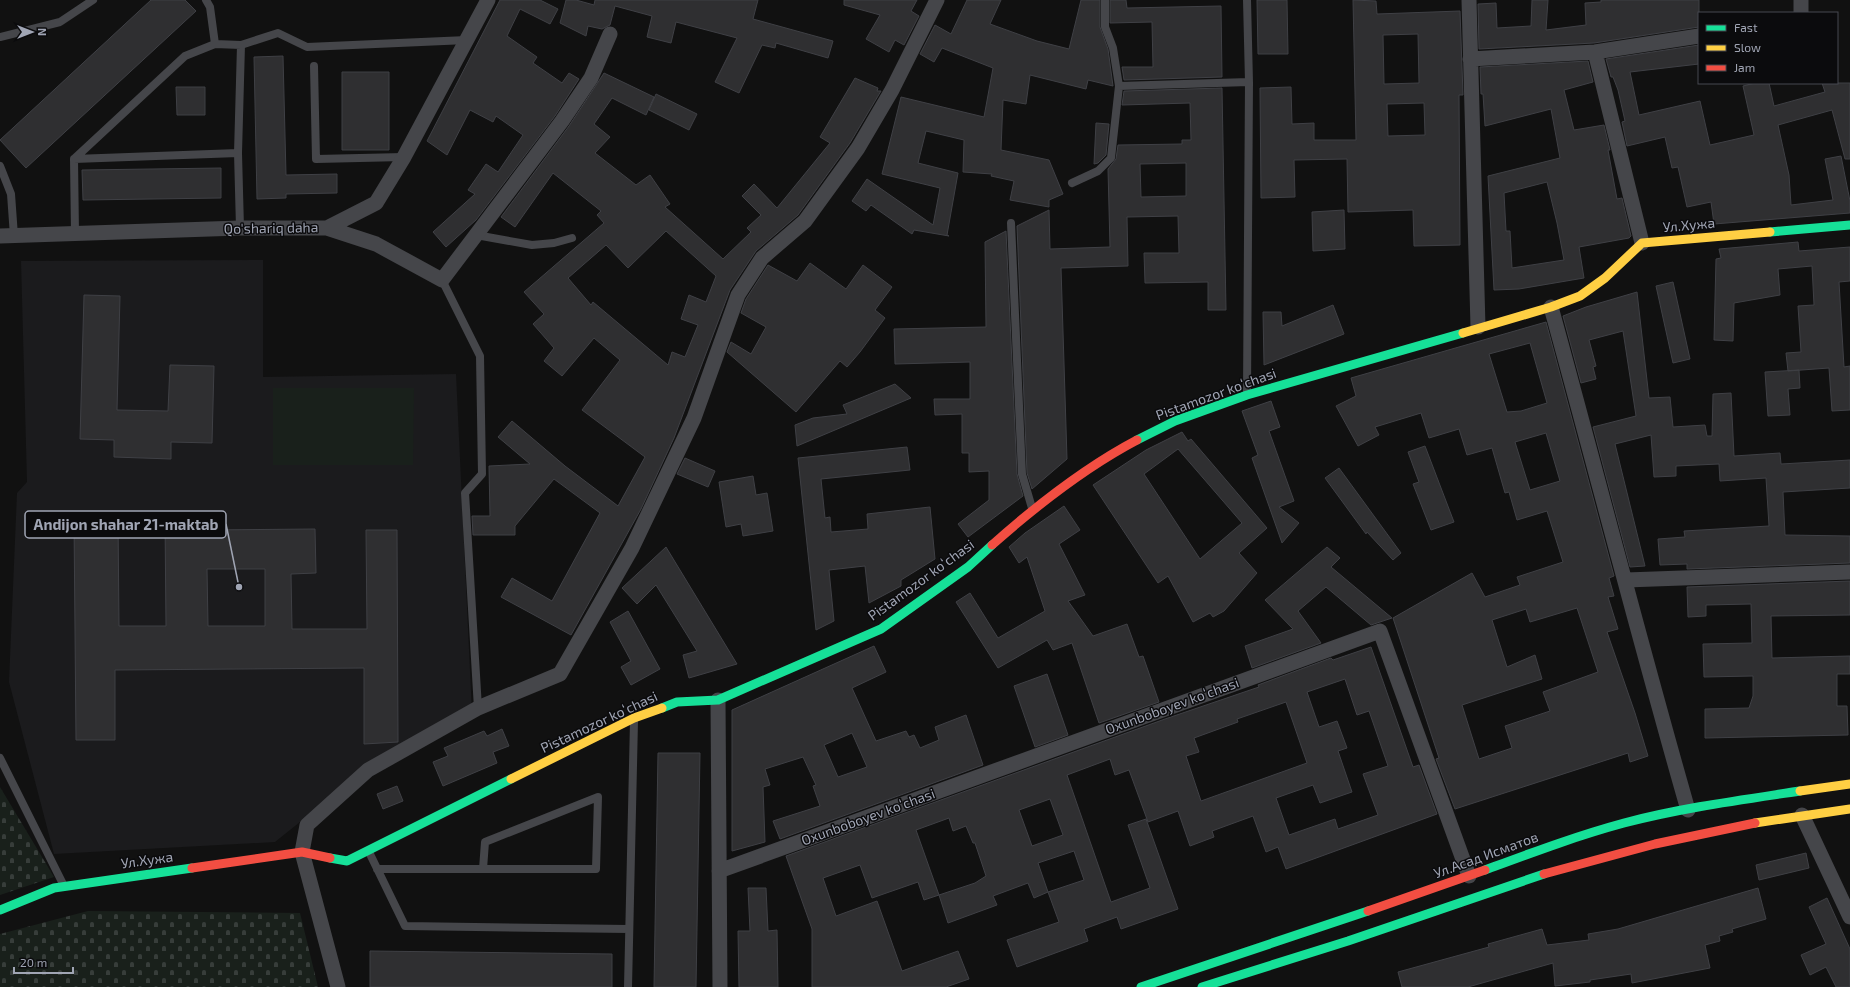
<svg xmlns="http://www.w3.org/2000/svg" width="1850" height="987" font-family="'Exo 2',sans-serif">
  <style>
    .built { fill: #1b1b1d }
    .cemetery { fill: url(#cemetery-stones) }
    .garden { fill: #19201b }
    .building { fill: #2f2f31; stroke: #3f4045; fill-rule: evenodd }
    .lines { fill: none; stroke-linecap: round; stroke-linejoin: round }
    .lane { stroke: #45464a; stroke-width: 8 }
    .street { stroke: #45464a; stroke-width: 15 }
    .fast { stroke: #16e098; stroke-width: 9 }
    .slow { stroke: #ffcf43; stroke-width: 9 }
    .jam { stroke: #f24e42; stroke-width: 9 }
    .labels { text-anchor: middle; stroke-width: 3; stroke-linejoin: round; paint-order: stroke }
    .street-label { font-size: 14px; fill: #a0a5b4; stroke: #0b0b0d }
    .leader { fill: none; stroke: #a0a5b4; stroke-width: 1.5 }
    .callout-dot { fill: #a0a5b4; stroke: #0b0b0d; stroke-width: 1.5 }
    .callout { fill: #0b0b0d; stroke: #a0a5b4; stroke-width: 1.5 }
    .callout-label { font-size: 15px; text-anchor: middle; font-weight: bold; fill: #a0a5b4 }
  </style>
  <defs>
    <pattern id="cemetery-stones" width="16" height="16" patternUnits="userSpaceOnUse"><rect width="16" height="16" fill="#19201b"/><path d="M2 7V4a2 2 0 0 1 4 0v3zM10 15v-3a2 2 0 0 1 4 0v3z" fill="#373d3a"/></pattern>
  </defs>
  <rect width="100%" height="100%" fill="#111"/>
  <path class="built" d="M263,260v117l193,-3 16,339 -91,44 -106,85 -221,12 -45,-172 8,-189 10,-11 -6,-221z"/>
  <path class="cemetery" d="M0,787l54,90 -54,18z
    M88,911l212,2 18,74h-318v-53z"/>
  <path class="garden" d="M273,388h141l-1,77h-140z"/>
  <path class="building" d="M151,0h34l11,11 -170,157 -26,-28z
    M500,0h40l18,9 -8,15 -30,-15 -13,27 30,21 -4,6 29,20 7,-10 10,6 -24,37 -79,104 -30,27 -13,-15 42,-38 -7,-4 18,-26 12,8 25,-37 -27,-19 -3,6 -23,-12 -23,45 -20,-14z
    M566,0h10l18,5 1,-5h163l-5,19 80,22 -5,17 -52,-15 -1,5 -13,-3 -23,48 -24,-11 22,-44 -61,-16 -5,21 -24,-6 5,-21 -37,-10 -5,19 -8,4 -14,-3 -2,10 -26,-13z
    M844,0h73l-6,11 8,5 -15,29 -9,-5 -6,12 -23,-13 14,-24 -36,-10z
    M967,0h34l-11,24 47,17 32,8 12,-49h19v27l8,22 5,37 -25,-6 -2,9 -56,-14 -4,29 -23,-4 -2,50 48,10 14,34 -14,6v7l-39,-7 4,-19 -23,-5 1,-2 -29,-2 1,-32 -38,-9 -8,32 40,10 -11,62 2,1 -35,-6 -2,4 -41,-29 -5,6 -14,-10 15,-22 66,46 7,-37 -58,-14 19,-77 83,20 9,-49 -51,-20 -8,14 -14,-8 15,-29 16,9z
    M1110,0h16l1,8 94,-2 1,71 -98,3 -2,-13h31l-1,-45 -42,1z
    M1257,0h30l1,54h-30z
    M1353,0l23,1 1,13 83,-3 3,84h-4l1,150 -46,1 -1,-36 -65,2 -1,-53 -53,1 1,37 -34,1 -1,-110 31,-1 1,37 22,-1v17h42zM1418,34l1,49 -35,1 -1,-49zM1424,103l1,32 -37,1 -1,-32z
    M1532,0h16l-2,30 40,-5 -1,-22 16,-1v-2h98v27l-105,16 -115,6 -1,-45 18,-1 1,25 34,-2z
    M1699,45v19l-69,8 9,43 61,-14 10,44 44,-10 -11,-49 12,-3h14l5,23 51,-14 -3,-9h28v76h-5l-13,-49 -54,15 11,50 2,30 42,-5 -8,-41 16,-3 9,45v12l-136,11 -3,-22 -24,5 -9,-40 -6,1 -7,-31 -38,9 -5,-24 3,-1 -7,-31 -5,-13h-2l-5,-18z
    M283,56l3,119 51,-1v19l-51,1v4l-29,1 -3,-142z
    M1588,61l5,21 -29,8 10,40 30,-5 6,25h-2l9,49 5,-1 9,38 -2,2 -50,9 5,31 -65,11 -25,1 -6,-114 72,-18 -9,-49 -66,17 -2,-32h-2l-1,-27zM1547,182l10,41 7,37 -52,8 -2,-37h-4l-2,-38z
    M342,72h47v78h-47z
    M604,73l50,24 -8,18 -34,-17 -18,26 16,13 -15,16 41,32 14,-10 20,29 -5,3 58,52 28,-27 -4,-4 14,-13 -19,-19 12,-12 23,24 53,-65 -10,-6 35,-59 23,10 -1,3h4l-31,52 -52,72 -42,36 -26,39 -56,148 -33,71 -70,126 -70,-38 11,-19 40,23 48,-88 -46,-34 -39,47v9h-42l-1,-19h18l-1,-50 41,-2 -32,-27 14,-16 53,45 53,40 27,-49 -63,-47 38,-50 -26,-22 -32,38 -18,-15 10,-13 -21,-24 11,-10 -20,-22 80,-69 -7,-8 4,-4 -48,-38 -38,54 -14,-10 68,-91zM666,231l50,45 -10,26 -17,-7 -8,24 17,6 -13,32 -13,-5 -4,13 -75,-63 -2,3 -23,-27 38,-33 22,23z
    M176,87h29v28h-28z
    M1222,88l4,222h-18v-28l-63,1 -1,-30h35l-1,-37 -51,1 1,49 -67,2 6,191 -35,30 -5,-16 -10,-247 32,-16 1,39 60,-2 -2,-78 8,-10 2,-14 64,-1v-4h9l-1,-37 -68,2 2,-14zM1186,163v33l-45,1 -1,-33z
    M656,94l41,20 -8,16 -40,-20z
    M1096,123l13,1 -3,31 -8,8 -4,1z
    M221,168v30l-138,2 -1,-30z
    M1344,210l1,39 -32,2 -1,-39z
    M1006,231l11,243 6,22 -55,41 -10,-13 31,-24v-29l-20,1v-19h-7v-39l-27,1 -1,-16h36v-37l-75,2 -1,-35 92,-2 -1,-85z
    M1798,242l1,9 51,-4v34l-11,1 5,85 6,-1v44l-18,1 -3,-43 -41,3 -2,-18 15,-1 -3,-46 16,-1 -2,-39 -34,3 2,26 -46,8 -1,38 -19,-1 2,-81 5,-1 -2,-9z
    M810,263l36,26 17,-24 29,22 -17,23 10,8 -25,34 -13,15 -7,-6 -44,51 -69,-60 4,-10 20,12 15,-27 -25,-14 5,-14 22,-34 29,16z
    M1673,282l17,77 -17,4 -17,-77z
    M1637,292l12,106 21,-1 3,30 32,-2 2,11h5l1,-42 18,-1 3,63 46,-3 1,11 69,-4v28l-67,4 2,43 65,1v27l-163,6v-5l-27,1 -2,-26 27,-2 -1,-6 85,-5 -3,-48 -46,3 -1,-17 -43,2v10l-22,1 -3,-42 -36,9 30,122 -15,1 -37,-140 43,-11 -13,-85 -34,9 7,26 -3,1 3,12 -15,4 -18,-67 23,-9z
    M84,295l36,1 -3,114 51,1 2,-46 44,1 -2,77 -41,-1v17l-57,-2v-17l-34,-1z
    M1333,305l11,29 -80,31 -1,-53h18l1,14z
    M1546,322l68,254 -5,2 5,18 -6,1 10,32 -11,3 28,81 13,43 -18,6 -2,-9 -173,56 -19,-50 3,-1 -46,-140 79,-45 13,24 35,-12 -3,-8 46,-15 -16,-51 -30,9 -8,-28 -4,1 -13,-45 -25,7 -8,-26 -30,9 -8,-25 -46,14 4,8 -21,11 -22,-40 20,-10 -5,-18zM1530,343l17,60 -26,8 -14,1 -18,-58zM1546,433l14,48 -30,9 -15,-48zM1577,608l21,64 -55,20 7,19 -45,15 7,22 -33,11 -17,-54 80,-26 -7,-24 -28,12 -15,-47 34,-11 4,13z
    M1799,370l1,18 -12,1 2,26 -22,1 -3,-44z
    M895,384l16,14 -114,48 -2,-21 18,-7 34,-4 -4,-9z
    M1271,401l9,26 -11,4 25,70 -15,6 20,16 -17,20 -30,-85 6,-3 -16,-44z
    M1182,432l6,9 3,-2 76,89 -28,25 18,20 -33,38 -11,6 -3,-4 -17,9 -25,-46 -10,7 -65,-98 53,-35zM1178,449l64,74 -42,36 -56,-85z
    M1425,446l29,76 -23,8 -18,-46 6,-2 -11,-30z
    M907,447l3,23 -89,9 4,39 5,-1 1,15 37,-3 -1,-15 63,-7 5,52 -34,21v6l-32,17 -4,-37 -36,4 5,51 -18,9 -18,-172z
    M685,458l30,13 -7,16 -31,-13z
    M1339,468l62,85 -8,7 -26,-28 -1,2 -41,-56z
    M753,476l3,19 11,-2 6,38 -30,5 -2,-12 -15,3 -7,-45z
    M1064,506l16,24 -21,14 26,51 -17,6 25,35 34,-12 12,33 4,-1 16,46 -60,21 -27,-80 -19,7 -6,-10 -49,28 -42,-66 14,-9 28,45 47,-27 -18,-54 -8,6 -10,-16 16,-14z
    M165,518h42v12l108,-1 1,44 -25,1 1,55h75l-1,-99h31l1,212 -34,2v-76l-249,2v70h-39l-2,-220h44l1,106h47zM207,569h58v57h-57z
    M666,547l71,117 -48,14 -6,-23 14,-4 -41,-66 -19,19 -15,-16z
    M1327,547l13,11 -9,9 61,51 -21,7 -45,-38 -28,24 23,32 -69,25 -7,-22 48,-17 -28,-29z
    M1850,581v34l-79,1 1,42 78,-2v18h-13v32h10l1,29 -143,3v-29l44,-1 4,-12v-20l-49,1 -1,-33 49,-1 -1,-39 -45,1v11l-18,1 -1,-30z
    M628,611l32,58 -29,16 -10,-18 10,-6 -21,-39z
    M874,646l12,26 -34,16 24,53 30,-10 3,6 5,-2 6,13 19,-8 -4,-13 31,-12 17,50 -203,74 -7,-18 47,-15 -7,-20 3,-1 -13,-28 -38,12 5,16 -7,2 2,55 -33,9v-141zM852,733l15,34 -29,10 -14,-32z
    M1371,647l42,120 6,-2 18,49 -151,55 -8,-22 -12,5 -13,-36 -41,15 2,6 -24,9 -12,-35 -30,11 -19,-52 -14,5 -5,-16 -43,16 44,127 39,-14 -22,-63 18,-6 32,90 -57,20 -4,-12 -33,12 4,12 -71,26 -10,-27 52,-18 -11,-30 -14,6 -6,-15 -35,13 4,9 -49,18 -9,-28 -15,5 -6,-18 -46,16 -12,-33 -37,13 13,38 41,-15 25,70 56,-20 11,28 -23,8h-134v-58l-26,-73 379,-137 94,-32 -1,-2 73,-27 2,2zM1345,679l12,36 12,-4 19,55 -25,8 15,41 -40,14 -3,-10 -46,16 -13,-37 37,-13 7,18 32,-11 -14,-41 9,-3 -10,-27 -18,6 -12,-35zM1286,702l21,61 -106,38 -15,-45 13,-4 -5,-14 44,-16 -1,-3zM1050,799l13,36 -31,11 -13,-36zM949,818l4,13 13,-5 7,17h2l11,33 -11,7 -36,12 -23,-65zM1074,851l10,29 -36,12 -10,-29z
    M1047,674l21,61 -33,12 -21,-61z
    M502,729l7,17 -16,6 4,11 -54,23 -10,-24 15,-6 -4,-8 40,-17 3,5z
    M658,753h42l-4,234h-42z
    M397,786l6,15 -20,8 -6,-15z
    M1806,853l3,15 -50,12 -3,-15z
    M748,888h18l2,43 9,-1 1,57h-39l-1,-56h12z
    M1758,888l8,31 -34,10 1,3 -14,4 1,5 -15,4 5,23 -78,15 -1,-9 -41,6v2l-35,4 -2,-23 -85,24h-66l-4,-15 91,-25 -1,-3 54,-15 5,16 42,-5 -1,-6 30,-5z
    M1827,898l23,51v38h-14l-10,-20 -16,8 -9,-20 25,-11 -17,-37z
    M370,951l242,3v33h-242z"/>
  <g class="lines">
    <path class="lane" d="M0,37l60,-15 33,-22
      M215,44l26,1 -3,108
      M241,45l37,-12 29,14 160,-7
      M314,66l2,93 88,-2
      M1119,86l130,-4
      M74,159l164,-6 2,75
      M0,166l11,28 3,42
      M1072,183l26,-12 13,-13 8,-72 -6,-38 -8,-21v-27
      M1011,223l11,251 10,34
      M75,234l-1,-75 111,-103 30,-12 -5,-37 -4,-7
      M476,235l56,10 22,-2 18,-5
      M442,280l38,76 2,118 -17,19 13,215
      M1247,394l2,-312 -2,-82
      M0,758l64,128
      M369,852l36,74 224,3
      M377,869h219l2,-72 -113,45 -2,27
      M628,987l6,-266"/>
    <path class="street" d="M1469,0l9,327
      M1801,13v-13
      M1595,52l47,191
      M1470,59l125,-7 104,-16
      M327,228l49,16 66,36 120,-159 29,-43 19,-44
      M0,236l240,-8h87l49,-25 28,-46 84,-157
      M1551,307c46,167 89,336 137,503
      M1626,580l224,-8
      M718,700l2,287
      M1802,815l48,102
      M719,871l661,-240 89,245
      M338,987l-36,-135 5,-27 61,-55 110,-62 82,-34 72,-126 62,-130 44,-123 24,-37 43,-37 53,-73 34,-58 45,-90"/>
    <path class="fast" d="M1770,232l80,-7
      M1137,440l38,-19 72,-26 216,-62
      M662,708l15,-6 41,-2 163,-71 87,-62 24,-22
      M330,858l17,3 164,-82
      M1485,870c46,-17 91,-34 139,-47 57,-15 117,-23 176,-32
      M0,910l54,-22 138,-20
      M1141,987l227,-76
      M1202,987l146,-46 196,-67"/>
    <path class="slow" d="M1463,333l88,-26 29,-11 25,-18 37,-35 128,-11
      M511,779l123,-61 28,-10
      M1800,791l50,-7
      M1755,823l95,-14"/>
    <path class="jam" d="M992,545c45,-40 92,-77 145,-105
      M192,868l110,-16 28,6
      M1544,874l111,-30 100,-21
      M1368,911l117,-41"/>
  </g>
  <g class="labels">
    <g class="street-label">
      <text transform="translate(1689 225) rotate(-5)" y="5">Ул.Хужа</text>
      <text transform="translate(271 228) rotate(-1)" y="5">Qo'shariq daha</text>
      <text transform="translate(1216 394) rotate(-20)" y="5">Pistamozor koʻchasi</text>
      <text transform="translate(921 580) rotate(-36)" y="5">Pistamozor koʻchasi</text>
      <text transform="translate(1172 706) rotate(-20)" y="5">Oxunboboyev koʻchasi</text>
      <text transform="translate(599 722) rotate(-25)" y="5">Pistamozor koʻchasi</text>
      <text transform="translate(868 817) rotate(-20)" y="5">Oxunboboyev koʻchasi</text>
      <text transform="translate(1486 855) rotate(-20)" y="5">Ул.Асад Исматов</text>
      <text transform="translate(147 860) rotate(-8)" y="5">Ул.Хужа</text>
    </g>
  </g>
  <path class="leader" d="M239 587L226 524"/>
  <circle class="callout-dot" cx="239" cy="587" r="4"/>
  <rect class="callout" x="25" y="511" width="201" height="27" rx="4"/>
  <g class="callout-label">
    <text x="126" y="530">Andijon shahar 21-maktab</text>
  </g>
  <rect x="1698" y="12" width="140" height="72" fill="#0b0b0d" stroke="#474950"/>
  <rect x="1706" y="25" width="20" height="6" fill="#16e098" stroke="#474950"/>
  <text x="1734" y="32" font-size="12" fill="#a0a5b4">Fast</text>
  <rect x="1706" y="45" width="20" height="6" fill="#ffcf43" stroke="#474950"/>
  <text x="1734" y="52" font-size="12" fill="#a0a5b4">Slow</text>
  <rect x="1706" y="65" width="20" height="6" fill="#f24e42" stroke="#474950"/>
  <text x="1734" y="72" font-size="12" fill="#a0a5b4">Jam</text>
  <g transform="translate(32 32) rotate(90)" stroke="#0b0b0d" stroke-width="3" paint-order="stroke">
  <path d="M0-3L7 15L0 10L-7 15Z" fill="#a0a5b4"/>
  <text y="-6" font-size="11" font-weight="bold" text-anchor="middle" fill="#a0a5b4">N</text>
  </g>
  <path d="M14 967v6h59v-6" fill="none" stroke="#a0a5b4" stroke-width="2"/>
  <text x="20" y="967" font-size="12" fill="#a0a5b4" stroke="#0b0b0d" stroke-width="3" paint-order="stroke">20 m</text>
</svg>
